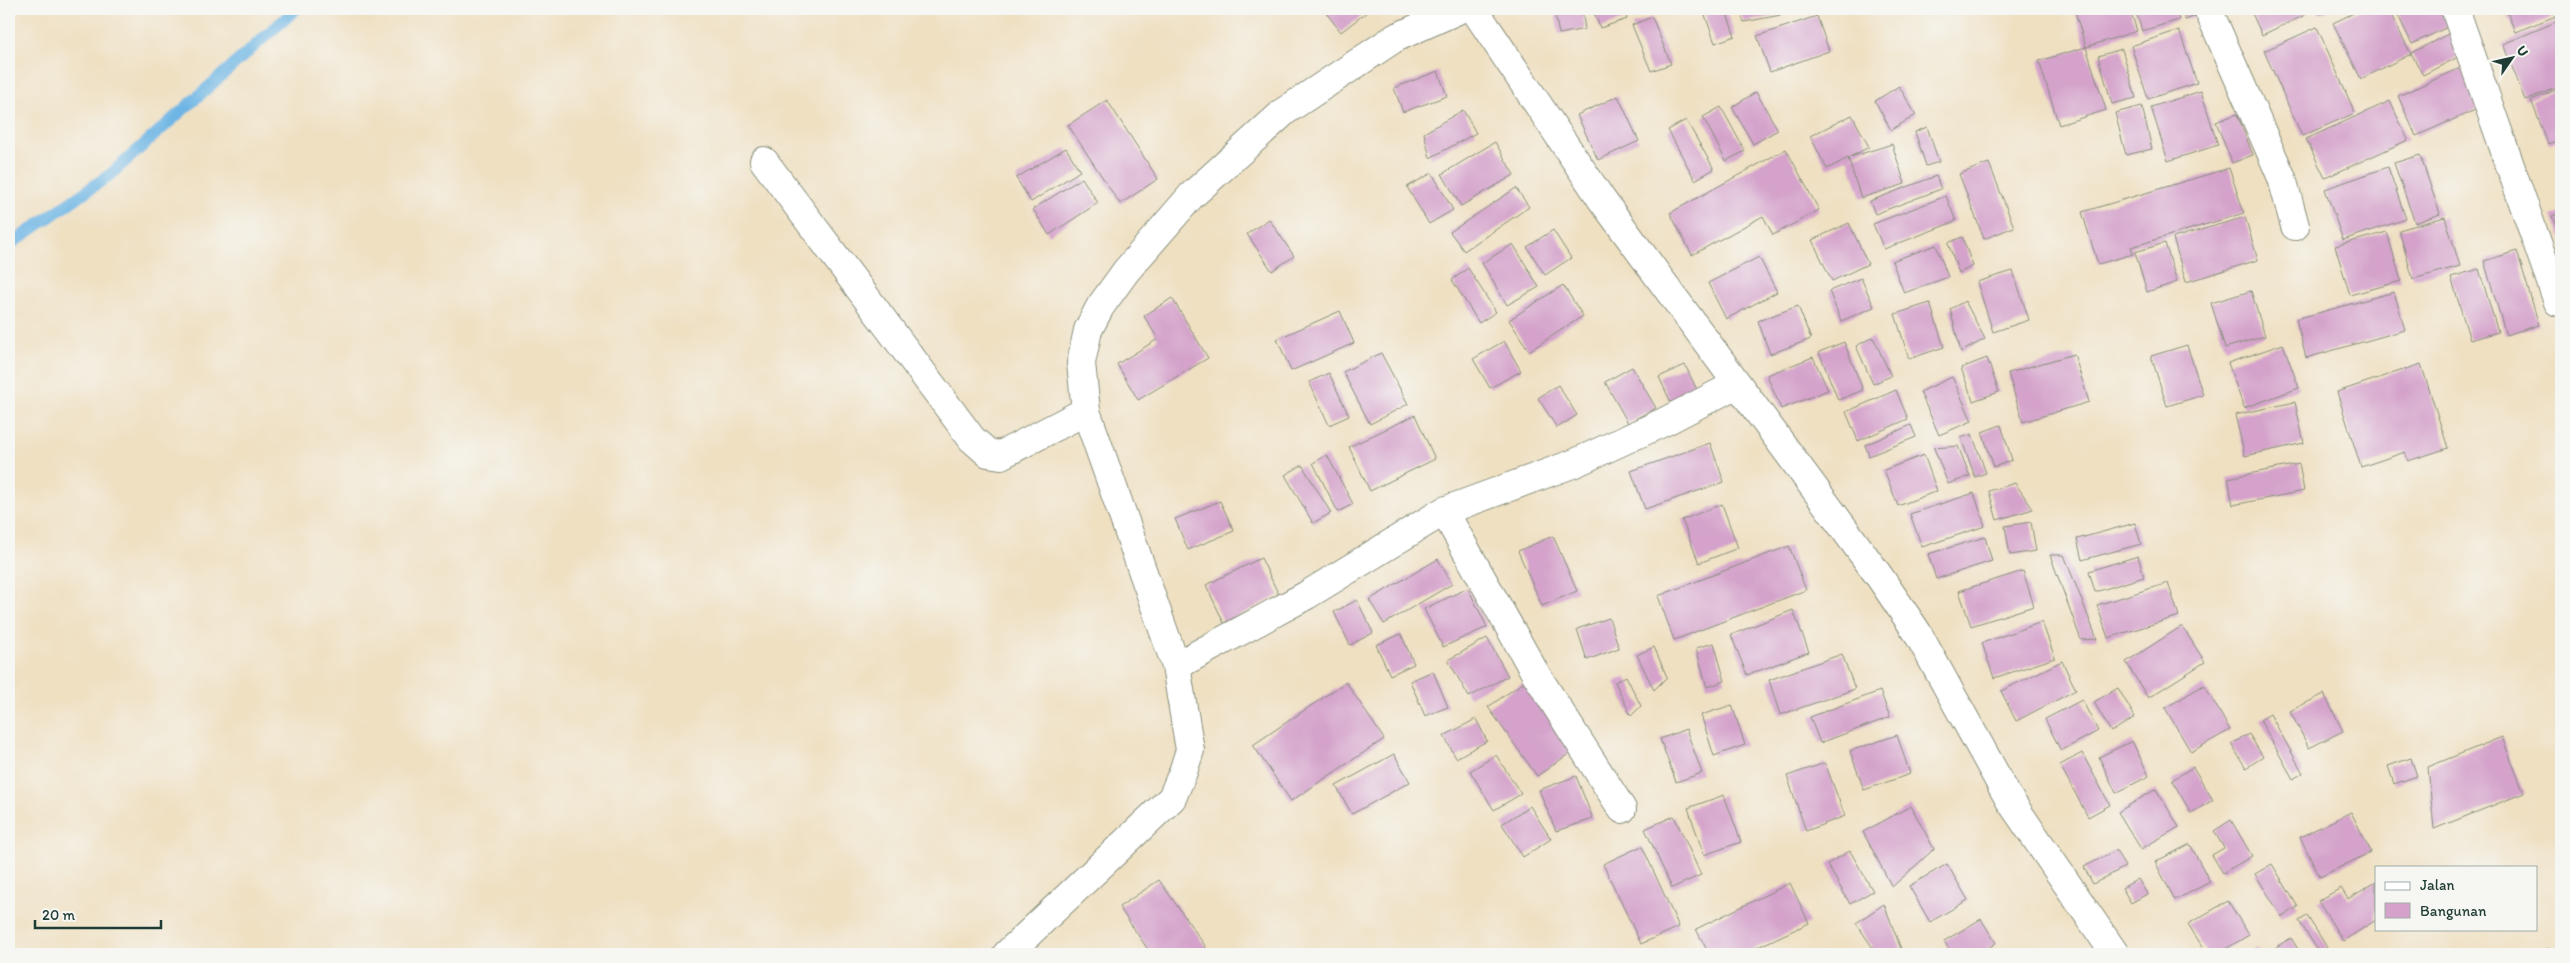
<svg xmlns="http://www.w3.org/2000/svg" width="2570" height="963" font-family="Itim,sans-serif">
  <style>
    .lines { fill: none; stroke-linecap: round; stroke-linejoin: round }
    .stream { stroke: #6db5e4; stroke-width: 12 }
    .building { fill: #d4a2cb }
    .street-casing { stroke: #878e7b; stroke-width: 30 }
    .street { stroke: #fff; stroke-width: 28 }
  </style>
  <rect width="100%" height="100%" fill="#f6f6f2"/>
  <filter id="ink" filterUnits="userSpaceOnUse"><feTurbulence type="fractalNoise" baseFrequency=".02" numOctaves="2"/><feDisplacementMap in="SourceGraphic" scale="10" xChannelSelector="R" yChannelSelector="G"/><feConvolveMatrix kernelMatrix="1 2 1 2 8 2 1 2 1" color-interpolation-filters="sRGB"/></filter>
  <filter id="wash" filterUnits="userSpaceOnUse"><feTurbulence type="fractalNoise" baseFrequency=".0096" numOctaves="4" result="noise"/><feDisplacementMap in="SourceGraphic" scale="20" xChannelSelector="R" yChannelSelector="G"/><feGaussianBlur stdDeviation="1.12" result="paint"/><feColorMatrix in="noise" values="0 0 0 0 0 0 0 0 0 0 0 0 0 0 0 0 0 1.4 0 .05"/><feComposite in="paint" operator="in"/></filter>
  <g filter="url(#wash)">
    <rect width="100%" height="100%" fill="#efe0c2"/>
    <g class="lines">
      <path class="stream" d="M9,245l102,-71 185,-165"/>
    </g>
    <g id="blocks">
      <path class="building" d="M1323,9h48l-30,23z
        M1554,9h28l3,20 -26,5z
        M1593,9h31l3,10 -27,9z
        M1719,9h6l10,27 -20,7 -10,-28z
        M1739,9h39l3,6 -37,7z
        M2074,9h56l7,22 -51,16z
        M2135,9h40l4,11 -37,11z
        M2180,9h25l1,3 -21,8z
        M2250,9h52l3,6 -43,20z
        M2317,9h14l-11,5z
        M2362,9h26l23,45 -50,25 -28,-56z
        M2395,9h48l9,16 -40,19z
        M2506,9h55v5l-46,18z
        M1817,16l12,35 -59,21 -13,-36z
        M1652,17l19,47 -20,7 -19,-46z
        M2561,20v66l-36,14 -22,-56z
        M2317,27l38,86 -53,23 -38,-85z
        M2179,30l18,53 -49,16 -17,-53z
        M2456,30l12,22 -45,23 -12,-22z
        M2086,47l20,63 -47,15 -20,-64z
        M2122,49l14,49 -24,6 -14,-48z
        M2465,66l17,41 -66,29 -18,-40z
        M1438,71l9,25 -44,16 -9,-24z
        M1899,86l17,29 -25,15 -16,-29z
        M2561,88v51l-13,5 -17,-44z
        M2201,91l17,54 -50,16 -17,-54z
        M1756,92l22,38 -25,14 -21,-37z
        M1618,96l21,45 -41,19 -21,-45z
        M1107,100l51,79 -38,25 -52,-79z
        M2390,101l18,39 -83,38 -19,-39z
        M2142,106l10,43 -26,6 -11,-42z
        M1721,107l24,44 -19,10 -23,-44z
        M1463,110l13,23 -46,25 -6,-25z
        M2237,114l16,41 -21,8 -16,-41z
        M1852,115l17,32 -42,22 -17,-33z
        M1686,120l28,49 -19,11 -27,-50z
        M1927,127l12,35 -13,4 -11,-34z
        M1495,142l19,33 -53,31 -19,-32z
        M1892,144l13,40 -44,14 -13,-40z
        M1066,148l14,23 -49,31 -15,-24z
        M1786,149l33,61 -46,25 -10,-19 -71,39 -22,-42z
        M2420,155l20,59 -25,9 -21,-60z
        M1989,163l25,64 -30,12 -25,-65z
        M2388,167l18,52 -63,21 -18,-51z
        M2229,168l15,45 -113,34 2,7 -35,10 -16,-52z
        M1432,173l21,37 -24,14 -22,-37z
        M1936,176l5,13 -66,25 -5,-13z
        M1082,178l16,25 -49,32 -16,-26z
        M1516,188l13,19 -65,44 -14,-19z
        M1946,196l10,25 -72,28 -11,-25z
        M2561,213v26l-9,-23z
        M2245,217l13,43 -72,22 -13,-44z
        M2445,217l15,49 -47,13 -14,-49z
        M1269,219l25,37 -22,15 -25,-37z
        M1849,223l19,41 -36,17 -20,-41z
        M1553,230l18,28 -26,17 -18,-28z
        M2387,232l14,49 -51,14 -15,-49z
        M1962,237l11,29 -14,7 -11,-30z
        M2165,243l12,39 -30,10 -12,-40z
        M1513,244l26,43 -32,18 -25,-42z
        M1936,245l12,32 -44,16 -12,-32z
        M2517,251l22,74 -33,10 -22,-74z
        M1759,257l18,35 -51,27 -18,-36z
        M1468,268l28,44 -17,11 -27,-43z
        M2479,269l19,63 -28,8 -19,-63z
        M2013,271l16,49 -36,12 -16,-50z
        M1861,278l13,29 -33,14 -12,-30z
        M1563,285l20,31 -54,35 -20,-31z
        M2251,291l14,45 -40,12 -14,-45z
        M2394,292l11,38 -99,28 -10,-39z
        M1172,298l36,60 -70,42 -21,-36 41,-25 -14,-23z
        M1965,301l20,38 -24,13 -11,-43z
        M1930,303l14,44 -35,12 -14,-45z
        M1798,306l13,33 -41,15 -12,-33z
        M1340,311l14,32 -63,28 -14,-32z
        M1873,337l18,39 -18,8 -17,-38z
        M1504,341l17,30 -31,17 -17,-29z
        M1844,342l19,48 -25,10 -19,-48z
        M2283,344l16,44 -55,20 -16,-45z
        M2187,345l16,50 -36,11 -16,-50z
        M1381,353l27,51 -38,20 -27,-52z
        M2074,354l15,48 -66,20 -15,-49z
        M1813,357l15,33 -47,19 -14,-34z
        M1987,358l12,34 -26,9 -12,-33z
        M2421,364l27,84 -40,13 -3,-9 -44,15 -24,-75z
        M1685,365l13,27 -26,13 -13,-28z
        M1632,367l24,41 -28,15 -23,-41z
        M1329,373l20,43 -20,9 -20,-43z
        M1952,377l20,44 -33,14 -19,-43z
        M1558,385l19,30 -20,13 -19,-30z
        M1896,390l12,29 -50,22 -12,-29z
        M2295,402l9,41 -59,13 -10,-41z
        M1415,415l20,44 -65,32 -21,-44z
        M1911,425l5,12 -47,19 -4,-11z
        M2001,425l11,35 -18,7 -12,-35z
        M1972,434l14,39 -11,4 -14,-39z
        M1710,443l14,39 -79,27 -14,-38z
        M1958,446l12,30 -22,8 -14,-36z
        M1327,455l26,49 -15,8 -25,-49z
        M1924,455l13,36 -39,15 -14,-36z
        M2299,464l5,27 -71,14 -5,-27z
        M1302,465l29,48 -18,10 -28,-48z
        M2015,483l18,26 -36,11 -8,-29z
        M1974,493l11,33 -63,21 -12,-33z
        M1220,501l14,30 -46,19 -13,-31z
        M1722,504l16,44 -39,15 -17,-43z
        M2031,522l5,29 -26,4 -5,-29z
        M2135,523l6,21 -59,16 -5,-21z
        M1553,536l24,55 -35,15 -24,-55z
        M1985,537l7,24 -56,18 -8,-25z
        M1789,546l17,44 -132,50 -16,-44z
        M2050,555h14l33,84 -16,1z
        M2138,556l6,21 -49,15 -6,-21z
        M1261,558l18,37 -55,28 -18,-38z
        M1438,559l14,25 -68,40 -15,-24z
        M2023,571l11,35 -63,20 -12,-35z
        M2168,583l11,33 -71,22 -11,-33z
        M1468,588l19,39 -44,20 -19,-38z
        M1357,600l16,33 -23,12 -16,-33z
        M1793,610l16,42 -62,23 -16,-40z
        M1609,618l10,30 -32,12 -10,-31z
        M2042,622l13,36 -61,20 -12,-35z
        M2182,626l23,36 -57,36 -22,-36z
        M1401,634l13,30 -24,11 -14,-30z
        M1487,638l21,38 -39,21 -21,-37z
        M1714,643l11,38 -18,6 -11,-39z
        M1654,647l13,30 -13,13 -17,-35z
        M1842,654l13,35 -75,26 -11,-35z
        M2062,661l14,29 -60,31 -15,-30z
        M1433,671l15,36 -23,9 -15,-35z
        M1626,676l15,30 -10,10 -16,-34z
        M1346,682l38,57 -93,62 -38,-56z
        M1524,682l49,69 -36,25 -49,-69z
        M2204,685l26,45 -39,22 -26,-44z
        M2118,688l17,29 -24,15 -17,-30z
        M1880,691l10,26 -70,26 -10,-26z
        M2324,694l19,37 -34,17 -19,-37z
        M2082,700l16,31 -37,20 -16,-32z
        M1732,705l13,40 -31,11 -13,-41z
        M2270,714l33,59 -10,6 -33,-59z
        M1476,719l11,22 -31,17 -12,-22z
        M1686,729l16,44 -26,9 -16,-43z
        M2249,734l14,23 -17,11 -15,-24z
        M1897,735l13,39 -46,16 -14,-39z
        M2502,737l22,56 -90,36 -6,-62z
        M2132,741l17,35 -33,17 -17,-36z
        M2082,753l28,52 -22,12 -28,-52z
        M1394,754l16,28 -58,32 -16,-28z
        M1496,755l25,39 -27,16 -24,-39z
        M2411,758l6,18 -23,8 -6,-18z
        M1825,763l20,53 -39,15 -19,-55z
        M2193,767l20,33 -22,13 -19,-33z
        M1576,776l17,43 -37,12 -17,-41z
        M2156,789l23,38 -38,22 -23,-37z
        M1724,795l17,47 -37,13 -16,-47z
        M1530,806l21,33 -28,18 -21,-33z
        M1911,806l23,43 -42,38 -29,-55z
        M2351,812l20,40 -51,25 -20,-40z
        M1674,816l27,59 -29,13 -27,-59z
        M2231,820l21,36 -29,17 -11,-18 12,-7 -10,-17z
        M2190,844l20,38 -35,18 -20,-38z
        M1642,846l37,81 -38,17 -38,-80z
        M2116,850l9,17 -32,17 -9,-17z
        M1850,851l23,40 -23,13 -23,-40z
        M1947,864l21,36 -38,22 -21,-36z
        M2272,864l26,43 -16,10 -27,-43z
        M2138,879l9,15 -16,9 -9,-15z
        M1159,880l47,67 -10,7h-45l-32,-47z
        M2376,882v38l-33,21 -25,-40 23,-13 7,11z
        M1790,883l19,40 -66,31h-34l-13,-25z
        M2228,901l21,34 -32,19h-10l-19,-30z
        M1884,904l17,45 -7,5h-17l-21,-31z
        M2307,916l20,31 -8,5 -20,-31z
        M1981,919l15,24 -17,11h-27l-8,-13z
        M2291,938l10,16h-21l-4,-7z
        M2549,948l4,6h-13z
        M2256,949l3,5h-11z"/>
    </g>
  </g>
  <g filter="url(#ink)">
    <use href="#blocks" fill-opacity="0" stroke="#878e7b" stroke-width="1"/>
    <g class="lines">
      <defs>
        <path id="street" d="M1474,9l128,191 277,376 38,56 92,167 106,155
          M2208,9l74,169 13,48
          M2455,9l103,293
          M764,161l208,278 16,14 13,2 85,-44
          M1444,511l90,160 88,138
          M1176,666l131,-71 137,-84 131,-48 89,-41 73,-38
          M1007,954l165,-156 11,-26 7,-22 -14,-84 -90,-255 -5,-48 7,-33 12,-23 26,-36 65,-75 94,-85 110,-73 65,-29"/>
      </defs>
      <use href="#street" class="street-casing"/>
      <use href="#street" class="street"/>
    </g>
  </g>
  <rect width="2570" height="963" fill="none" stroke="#f6f6f2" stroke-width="30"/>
  <rect x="2375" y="866" width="162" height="65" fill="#f6f6f2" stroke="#a0aca6"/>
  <rect x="2385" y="882" width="25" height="8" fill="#ffffff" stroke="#a0aca6"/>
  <text x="2420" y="890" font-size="15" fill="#1f3d34">Jalan</text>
  <rect x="2385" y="903" width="25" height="15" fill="#d4a2cb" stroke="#a0aca6"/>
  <text x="2420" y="916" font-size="15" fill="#1f3d34">Bangunan</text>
  <g transform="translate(2512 58) rotate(56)" stroke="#f6f6f2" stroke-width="4" paint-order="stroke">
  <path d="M0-4L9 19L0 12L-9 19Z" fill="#1f3d34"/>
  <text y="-8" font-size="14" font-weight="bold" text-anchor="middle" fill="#1f3d34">U</text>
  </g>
  <path d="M35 920v8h126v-8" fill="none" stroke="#1f3d34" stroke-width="2.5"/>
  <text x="42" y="920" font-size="15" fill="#1f3d34" stroke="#f6f6f2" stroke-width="4" paint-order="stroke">20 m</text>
</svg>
